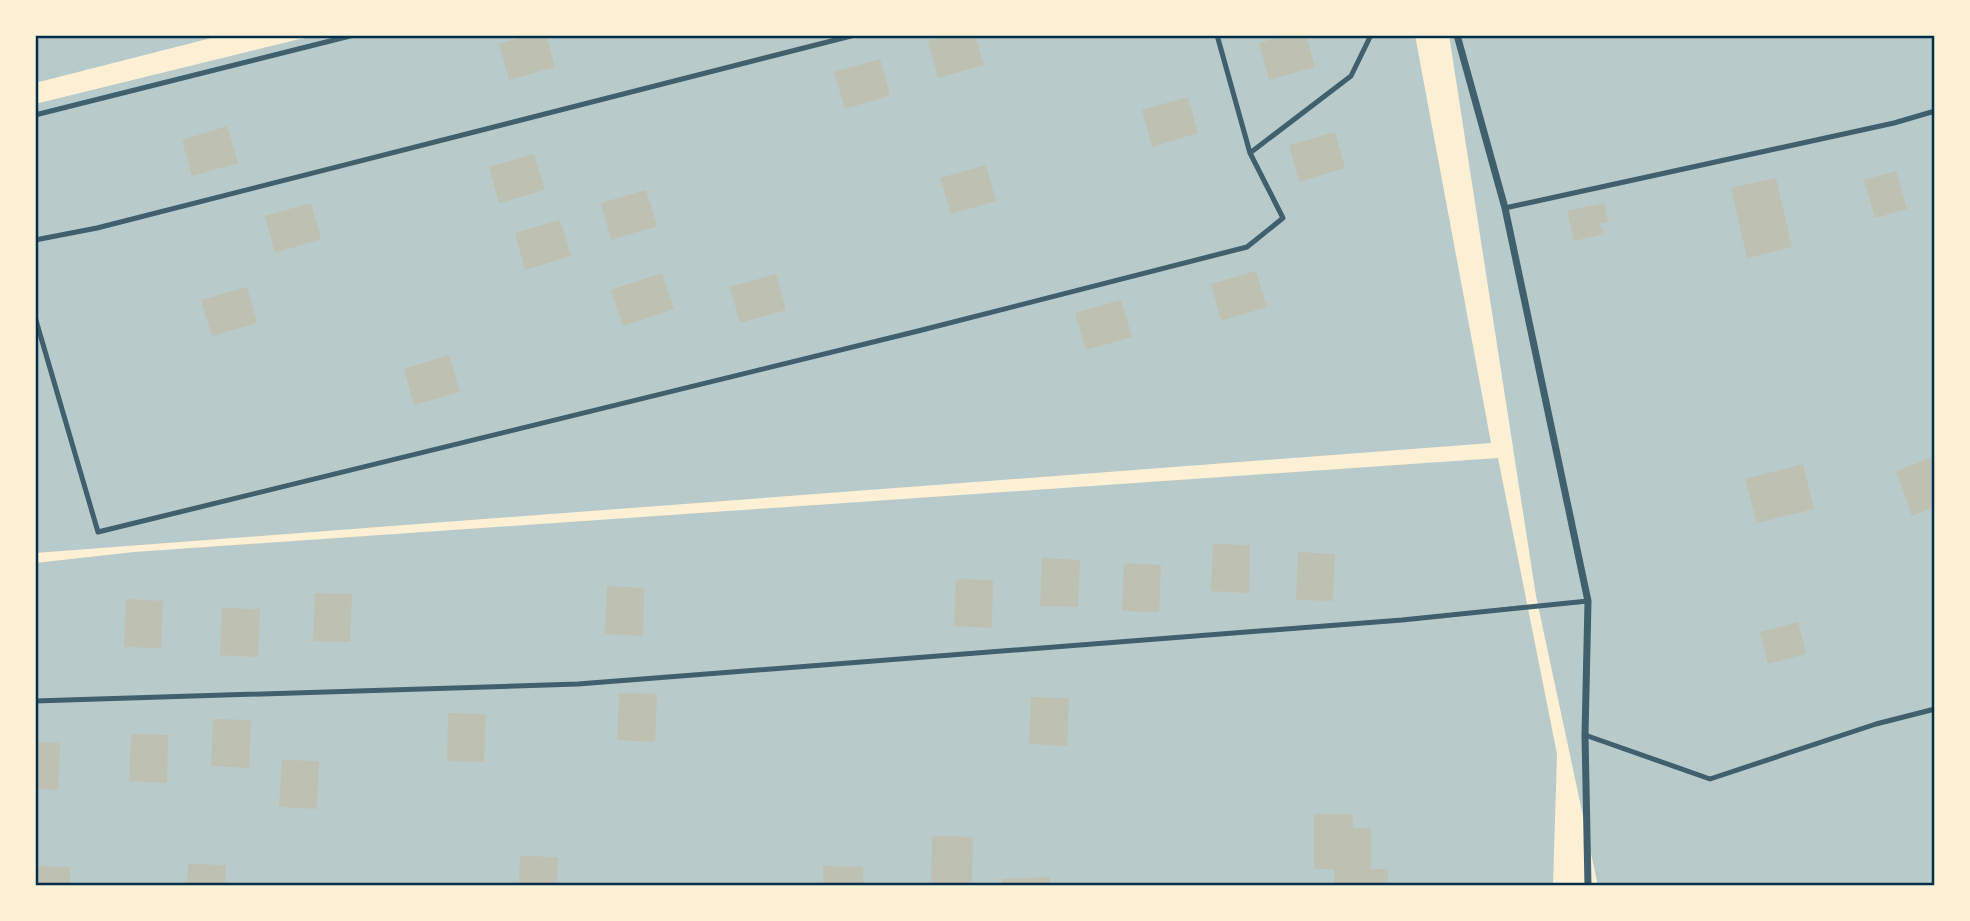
<svg xmlns="http://www.w3.org/2000/svg" width="1970" height="921" font-family="Manrope,sans-serif">
  <style>
    .green { fill: #b9caca }
    .building { fill: #bec0b2 }
    .lines { fill: none; stroke-linecap: round; stroke-linejoin: round }
    .service { stroke: #3f606c; stroke-width: 5 }
    .minor { stroke: #3f606c; stroke-width: 7 }
    .neatline { fill: none; stroke: #003049; stroke-width: 2.5 }
  </style>
  <rect width="100%" height="100%" fill="#fdf0d5"/>
  <path class="green" d="M35,35h188l-188,48z
    M316,35h1099l76,408 -1456,110v-449z
    M1449,35h486v851h-337l-62,-290z
    M1498,458l59,296 -4,132h-1518v-323l99,-11z"/>
  <path class="building" d="M529,35h17l9,32 -46,13 -10,-36z
    M951,35h24l9,30 -46,13 -10,-37z
    M1286,35h20l9,32 -46,13 -10,-37z
    M880,59l10,36 -45,14 -11,-37z
    M1188,97l10,36 -46,14 -10,-37z
    M227,126l11,37 -46,13 -10,-36z
    M1335,132l10,36 -46,14 -10,-37z
    M534,154l11,36 -46,13 -10,-36z
    M986,165l10,36 -45,13 -11,-36z
    M1896,171l11,38 -32,9 -11,-38z
    M1776,178l16,69 -45,11 -16,-70z
    M646,190l11,36 -46,14 -10,-37z
    M311,203l10,36 -46,14 -10,-37z
    M1604,203l4,19 -8,2 3,10 -29,7 -7,-30z
    M560,220l11,36 -46,14 -10,-37z
    M1256,271l11,36 -46,14 -10,-37z
    M662,273l12,36 -51,17 -12,-36z
    M776,274l10,36 -46,13 -10,-36z
    M247,287l10,36 -45,13 -11,-36z
    M1121,300l11,37 -46,13 -11,-37z
    M449,355l11,37 -46,13 -10,-36z
    M1931,458l4,10v39l-23,9 -16,-45z
    M1803,464l11,45 -57,14 -12,-44z
    M1213,544l37,1 -1,48 -38,-2z
    M1298,552l37,2 -2,47 -37,-1z
    M1042,558l38,2 -2,47 -38,-1z
    M1124,563l37,2 -2,47 -37,-1z
    M956,579l37,1 -1,48 -38,-2z
    M607,586l37,2 -1,48 -38,-2z
    M315,593l37,1 -2,48 -37,-1z
    M126,599l37,2 -2,47 -37,-1z
    M222,608l38,1 -2,48 -38,-2z
    M1798,622l8,32 -38,10 -8,-32z
    M619,693l38,1 -2,48 -38,-2z
    M1031,697l38,1 -2,48 -38,-2z
    M448,713l38,1 -2,48 -37,-1z
    M213,719l38,1 -2,48 -38,-2z
    M131,734l37,1 -1,48 -38,-2z
    M35,742l25,1 -2,47 -23,-1z
    M282,760l37,1 -2,48 -38,-2z
    M1314,814h39v14h18v41h17v17h-54v-17h-20z
    M932,836l41,1 -1,49h-41z
    M520,856l38,1 -1,29h-38z
    M188,864l38,1 -1,21h-38z
    M35,866l35,1v19h-35z
    M823,866l40,1v19h-40z
    M1050,877v9h-48v-7z"/>
  <g class="lines">
    <path class="service" d="M35,115l319,-80
      M1250,153l101,-77 20,-41
      M1505,208l389,-85 41,-12
      M35,240l62,-12 758,-193
      M35,317l63,215 820,-201 329,-84 36,-29 -33,-65 -33,-118
      M35,701l543,-17 824,-64 186,-19
      M1585,735l125,44 166,-55 59,-15"/>
    <path class="minor" d="M1457,35l48,173 83,393 -3,134 3,151"/>
  </g>
  <rect width="1970" height="921" fill="none" stroke="#fdf0d5" stroke-width="74"/>
  <rect x="37" y="37" width="1896" height="847" class="neatline"/>
</svg>
